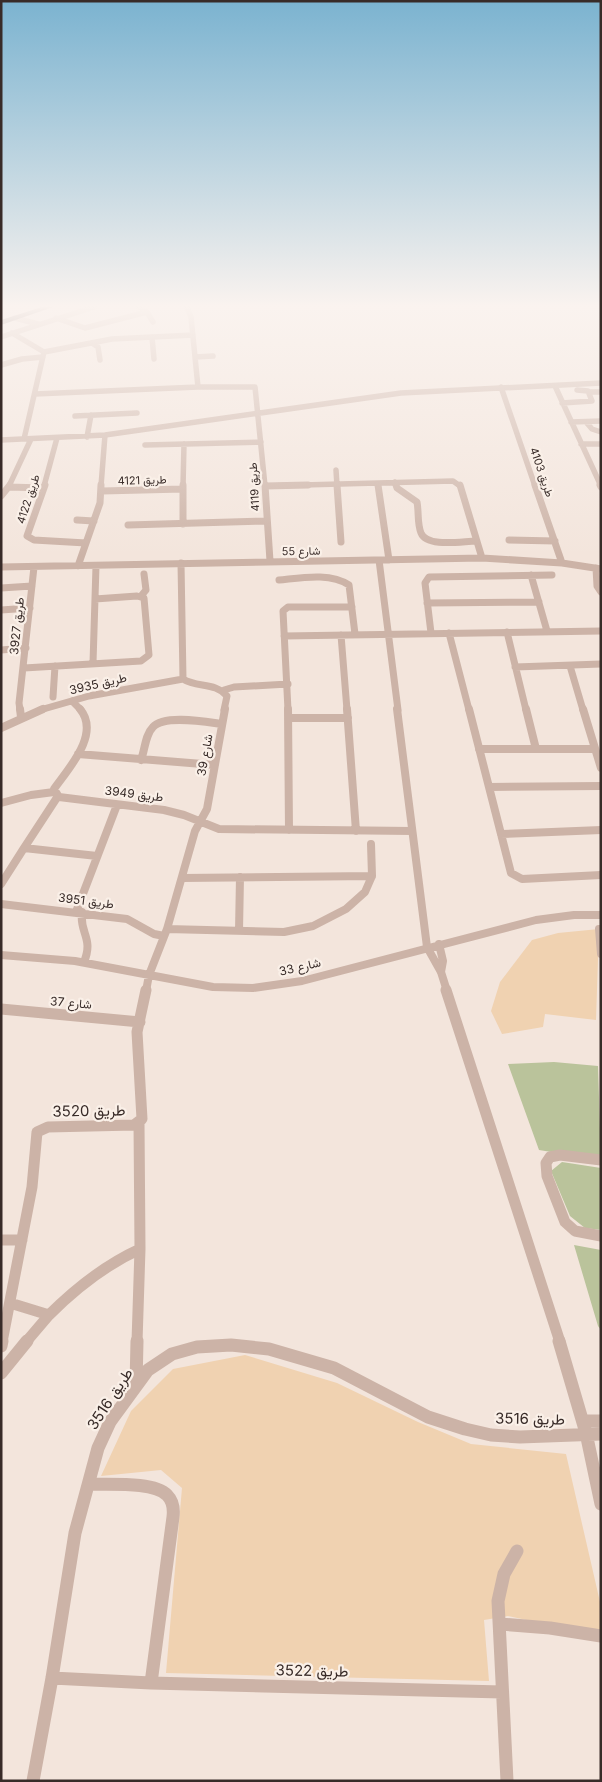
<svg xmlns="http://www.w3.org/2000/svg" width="602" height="1782" font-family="Inter,Vazirmatn,sans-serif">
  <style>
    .green { fill: #bac39b }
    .sand { fill: #f0d2b1 }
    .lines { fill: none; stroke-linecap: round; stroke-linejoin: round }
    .street-far4 { stroke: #ccb3a7; stroke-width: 5.5 }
    .street-far3 { stroke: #ccb3a7; stroke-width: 7 }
    .street-far2 { stroke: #ccb3a7; stroke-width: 8 }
    .street-far1 { stroke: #ccb3a7; stroke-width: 11 }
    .street { stroke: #ccb3a7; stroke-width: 13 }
    .highway { fill: #59433f; fill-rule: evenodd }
    .labels { text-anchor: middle; stroke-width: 4.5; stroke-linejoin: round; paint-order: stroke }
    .far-street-label { font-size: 11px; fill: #382b28; stroke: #faf0e8 }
    .street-label { font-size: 12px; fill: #382b28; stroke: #faf0e8 }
    .near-street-label { font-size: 15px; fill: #382b28; stroke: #faf0e8 }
  </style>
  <rect width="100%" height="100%" fill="#f3e5dc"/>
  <path class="green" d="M554,1062l44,4 3,94 -62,-10 -31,-86z
    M562,1162l39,6v62l-16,-2 -15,-12 -19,-45z
    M574,1245l27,5v80l-3,-4z"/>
  <path class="sand" d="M599,929l-3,91 -51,-6 -2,13 -41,7 -11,-23 9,-29 32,-42 26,-7z
    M245,1355l92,28 81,39 53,22 95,10 34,148 1,34 -93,-20 -24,4 5,61 -323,-8 16,-185 -21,-18 -60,6 30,-65 42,-42z"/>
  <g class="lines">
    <path class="street-far4" d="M139,307l8,5 6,10
      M187,307l4,10 7,70
      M15,318l23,6
      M56,318l29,10 62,-16
      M12,333l32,19 -20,87
      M1,337l93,-30
      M152,337l2,22
      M92,343l6,4 2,13
      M44,352l68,-13 81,-4
      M195,357l18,-1
      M1,365l21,-6 21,-2
      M555,386l46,100
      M501,387l34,99
      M589,392h12
      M35,394l163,-7h57l10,99
      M562,403l30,-2 -4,-10 -11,-1
      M75,416l62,-3
      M571,422l30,-1
      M586,422l6,7 9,3
      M87,437l4,-22
      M1,440l104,-5 296,-42 200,-10
      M581,444h20
      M145,445l116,-3
      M336,470l1,16
      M395,482l1,4
      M378,483v3
      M9,486l22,-47
      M44,486l13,-48
      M101,486l4,-51
      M183,486l1,-42
      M265,486l188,-5 7,5"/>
    <path class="street-far3" d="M45,485l-18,51 7,4 52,3
      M265,485l5,76
      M337,485l4,57
      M378,485l11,75
      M396,485l1,3 20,14c2,10 0,21 4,31 6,15 42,8 55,8
      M460,485l22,73
      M535,485l27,78
      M600,485l1,2
      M265,486l43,-1
      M9,487l34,1
      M102,491l81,-2
      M1,496l9,-11
      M77,520l17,1
      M183,524v-39
      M128,525l138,-4
      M509,540l46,1
      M379,560l19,150
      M181,563l2,116c14,9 32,3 44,17l-3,14
      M78,566l22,-63 1,-18
      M1,567l481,-9 80,5 39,6
      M596,568l1,18 4,6
      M531,575l16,56
      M279,580c21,-2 51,-8 70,5l6,49
      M1,588l31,-2
      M141,596l5,-6 -2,-16
      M427,603l112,-1
      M1,610l29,-2
      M507,632l19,78
      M431,633l-6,-50 4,-6 123,-2
      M449,633l20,77
      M341,635l6,75
      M284,636l317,-5
      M1,650l25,-2
      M93,663l3,-97
      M570,666l13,44
      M515,667l86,-3
      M24,668l117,-7 8,-6 -5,-57 -7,-2 -42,3
      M224,690l10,-3 54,-3
      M53,697l2,-31
      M72,701l9,9
      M20,710l-1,-7 15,-136
      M40,710l49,-14 94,-17
      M288,710l-5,-99 5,-4h64"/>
    <path class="street-far2" d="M20,709l1,8
      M80,709c21,25 -12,60 -26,80l5,8 105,13 20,5 35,14 193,2
      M288,709l1,121
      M347,709l9,122
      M397,709l30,238 14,25 6,19
      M469,709l42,164 11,6 79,-4
      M526,709l10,40
      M583,709l18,59
      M289,718h59
      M1,728l42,-19
      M479,749h116
      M78,754l137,11
      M141,760c4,-10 4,-25 12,-33 11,-13 54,-5 69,-3
      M489,787l112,-1
      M1,803l30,-8 23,-3
      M501,834l100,-4
      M24,848l34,-52
      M182,878l190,-2
      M1,884l23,-36 73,8
      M1,904l126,15 27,15 10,2
      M76,912l41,-107
      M82,912c-3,21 12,26 2,50
      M167,929l117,3 29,-6 33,-17 19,-17 7,-16 -1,-32
      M599,929l2,25
      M239,931l1,-54
      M439,944l4,17 -2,11
      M1,955l74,6 138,26 40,1 49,-7 234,-61 38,-5h27
      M146,991l3,-16 18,-46 28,-98 12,-22 18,-100"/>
    <path class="street-far1" d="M446,990l114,352
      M1,1009l139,13
      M601,1160l-41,-5 -10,2 -4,6 1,13 18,46 10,9 26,5
      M1,1240h21
      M10,1303l39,12 -23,27
      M49,1315c27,-27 56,-50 91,-66
      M2,1342l30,-155 5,-55 11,-5 86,-2 8,-6 -5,-87 9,-42
      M137,1342l3,-93 -1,-126"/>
    <path class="street" d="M559,1341l27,92 15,71
      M1,1346l1,-5
      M1,1373l26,-32
      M136,1385l1,-44
      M584,1421h17
      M89,1484c18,1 65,-3 78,11 6,6 7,14 6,22l-22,166
      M500,1624l50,4 51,8
      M52,1678l99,5 351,9
      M33,1781l19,-103 23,-145 23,-85 12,-26 38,-52 24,-16 25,-7 34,-2 38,4 65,19 94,49 37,12 26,6 29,2 81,-3
      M507,1781l-9,-180 6,-27 13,-23"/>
    <path class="highway" d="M42,307h11l-52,18v-5z"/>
  </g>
  <linearGradient id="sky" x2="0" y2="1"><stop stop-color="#7bb3d0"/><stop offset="0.55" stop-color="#faf3ef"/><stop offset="1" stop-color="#faf3ef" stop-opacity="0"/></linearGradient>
  <rect width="602" height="556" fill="url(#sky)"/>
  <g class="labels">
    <g class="far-street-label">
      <text transform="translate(542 472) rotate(71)" y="4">طريق 4103</text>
      <text transform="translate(142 480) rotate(-2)" y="4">طريق 4121</text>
      <text transform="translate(254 487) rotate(-93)" y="4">طريق 4119</text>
      <text transform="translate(28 499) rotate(-72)" y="4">طريق 4122</text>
      <text transform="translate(301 551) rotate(-1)" y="4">شارع 55</text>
    </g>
    <g class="street-label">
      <text transform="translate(17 626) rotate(-84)" y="4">طريق 3927</text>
      <text transform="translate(98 684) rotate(-13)" y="4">طريق 3935</text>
      <text transform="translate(205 755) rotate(-80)" y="4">شارع 39</text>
      <text transform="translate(134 794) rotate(7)" y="4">طريق 3949</text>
      <text transform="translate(86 901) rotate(7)" y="4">طريق 3951</text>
      <text transform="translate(300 967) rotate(-13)" y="4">شارع 33</text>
      <text transform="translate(71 1003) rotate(5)" y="4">شارع 37</text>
    </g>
    <g class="near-street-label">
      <text transform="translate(89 1111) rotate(-1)" y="5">طريق 3520</text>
      <text transform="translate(110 1399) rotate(-57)" y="5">طريق 3516</text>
      <text transform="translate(530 1419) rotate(1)" y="5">طريق 3516</text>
      <text transform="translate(312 1671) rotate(1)" y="5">طريق 3522</text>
    </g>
  </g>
  <rect width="602" height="1782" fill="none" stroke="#382b28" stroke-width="5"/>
</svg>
